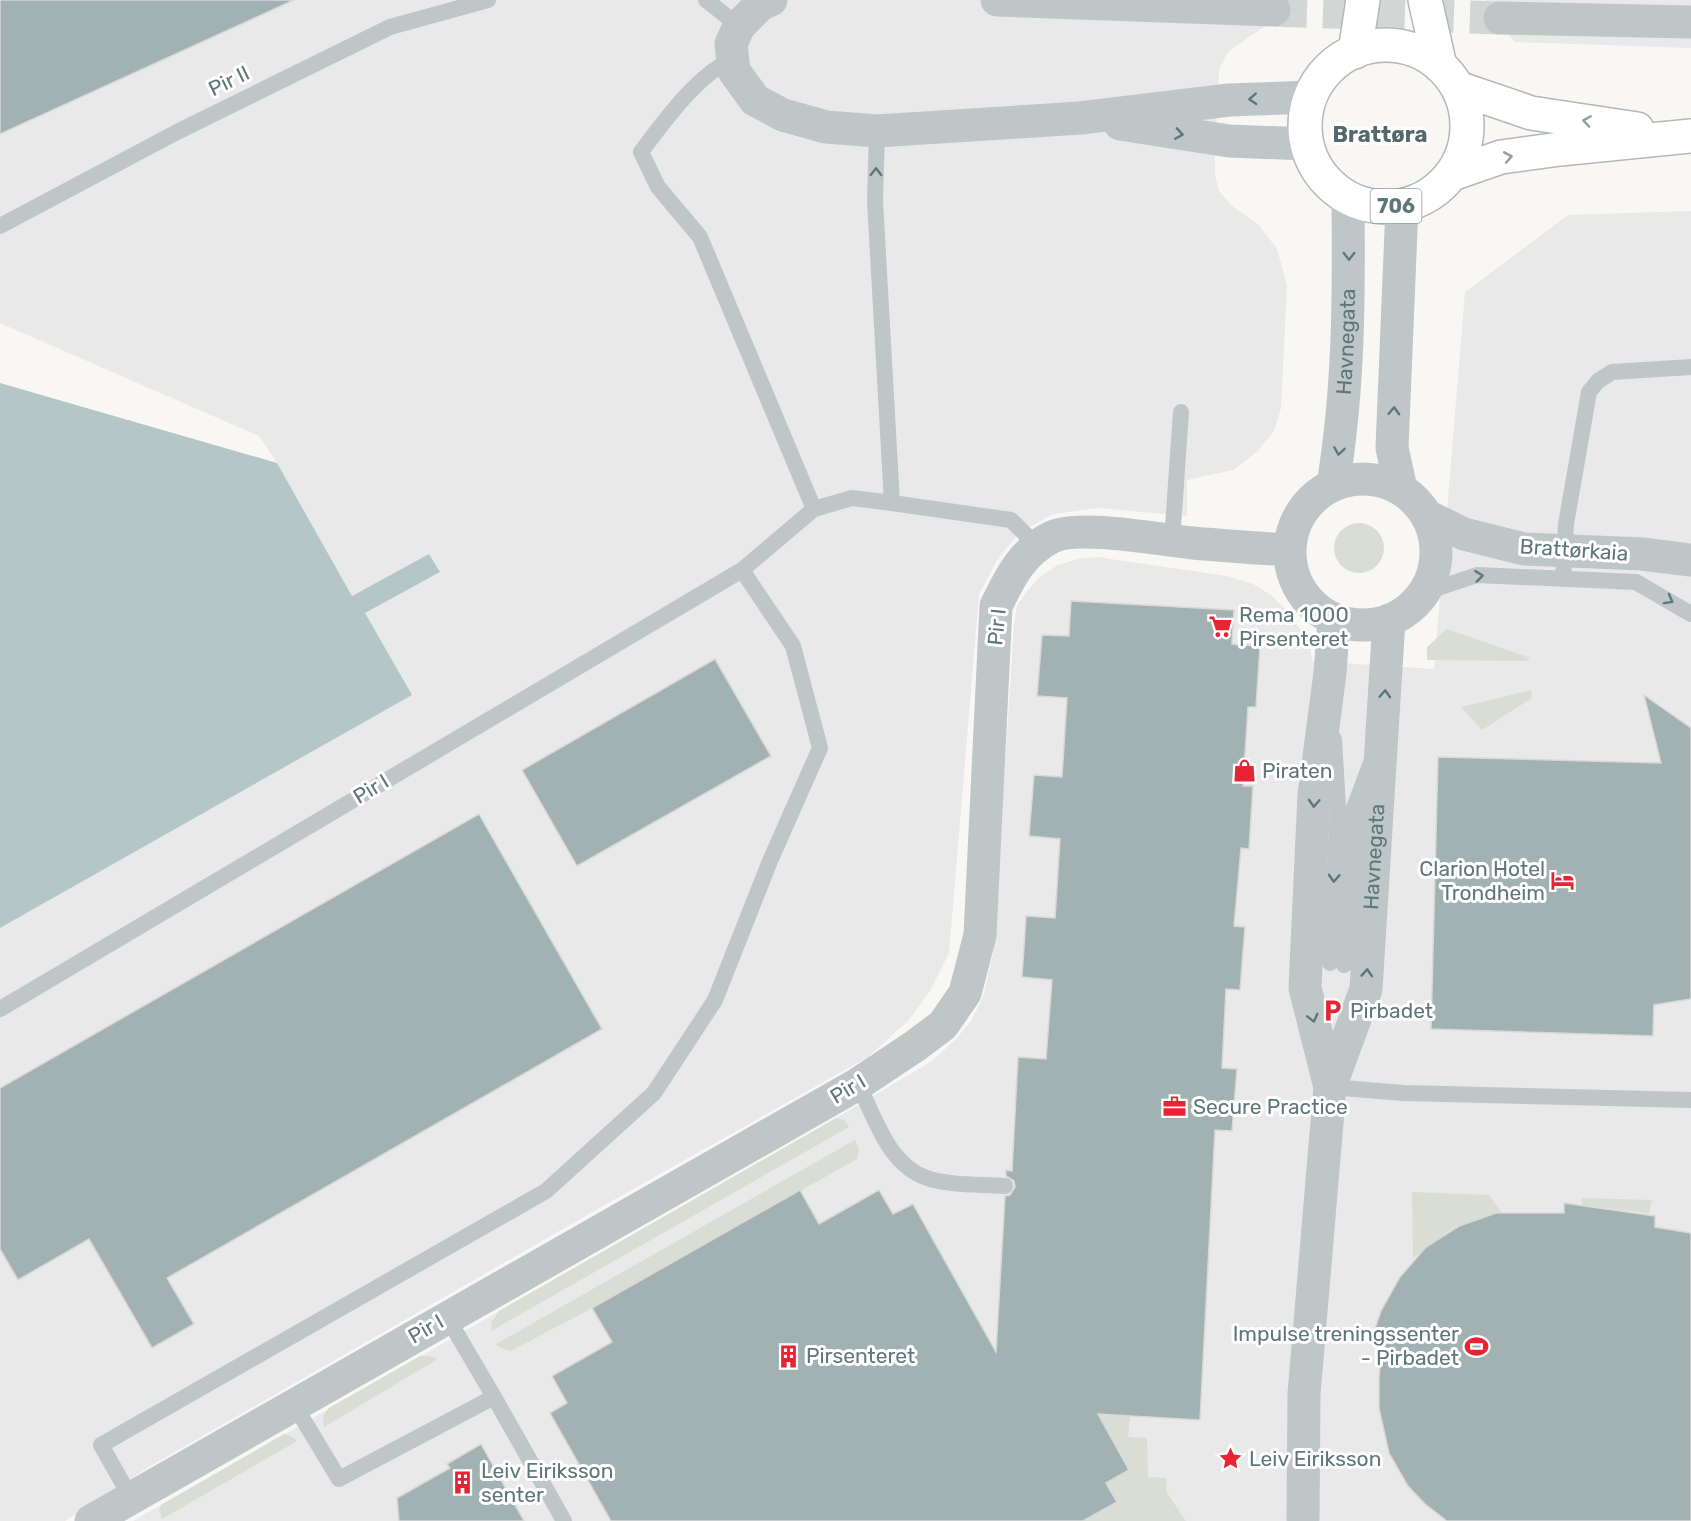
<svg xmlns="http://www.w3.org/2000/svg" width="1691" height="1521" font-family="Rubik,sans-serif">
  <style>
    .built { fill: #e8e9e8 }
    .green { fill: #d9ddd3 }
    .water { fill: #b4c7c6 }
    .building { fill: #a2b2b3; stroke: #d9d8d7; stroke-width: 1.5 }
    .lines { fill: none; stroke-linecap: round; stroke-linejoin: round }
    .minor-tunnel { stroke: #d2d7d6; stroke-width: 33; stroke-dasharray: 33 16; stroke-linecap: butt }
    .trunk-casing { stroke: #b1b9ba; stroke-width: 36 }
    .service { stroke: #bec6c7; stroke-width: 16 }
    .minor { stroke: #bec6c7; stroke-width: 33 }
    .trunk { stroke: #fff; stroke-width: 33 }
    .oneway { stroke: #5e777a }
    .oneway2 { stroke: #8ea0a2 }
    .labels { text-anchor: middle; stroke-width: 6; stroke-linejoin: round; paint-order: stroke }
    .shield { fill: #fff; stroke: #8ea0a2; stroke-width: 1.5 }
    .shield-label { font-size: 20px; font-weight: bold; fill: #5e777a }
    .street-label { font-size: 21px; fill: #5e777a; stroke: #fff }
    .poi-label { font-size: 21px; fill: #5e777a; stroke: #fff; text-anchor: start }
    .neighbourhood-label { font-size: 22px; font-weight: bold; fill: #54686b; stroke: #fff }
  </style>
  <rect width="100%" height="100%" fill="#f8f7f4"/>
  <path class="built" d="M0,0h1287l-16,22 -42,29 -10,18 -4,89v17l4,16 13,15 27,19 18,24 10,36 -6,123 -7,23 -17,21 -24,18 -46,10v36l-89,-8 -45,6 -33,18 -21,25 -20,37 -30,359 -19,38 -22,30 -40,36 -267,150 -449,258 -87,56h-65v-593l411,-233 -47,-83 76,-40 -11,-18 -77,42 -75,-133 -18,-27 -259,-113z
    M1486,0h205v48l-176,-6 -16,-18z
    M1691,211v1310h-1558l703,-403 96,-57 23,-21 16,-19 12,-24 10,-43 21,-329 3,-19 10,-15 13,-14 18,-12 20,-6 19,-2 130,19 26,8 18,11 17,17 22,33 2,16 122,8 31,-377 103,-77z"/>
  <path class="green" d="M1334 548a25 25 0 1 1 50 0a25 25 0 1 1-50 0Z
    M1447,629l83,29 -3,3 -100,-1v-13z
    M1531,690l1,8 -50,32 -21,-23z
    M836,1118l8,2 5,7 -358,204 1,-10 7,-10z
    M855,1140l4,10 -2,9 -265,149 -81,43 -10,-3 -5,-4z
    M1412,1192l77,3 13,18 -48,14 -41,31z
    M1582,1198l70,2 -3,13 -67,-8z
    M420,1356h9l9,3 -114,68 -1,-11 6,-8z
    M1098,1414l32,2 -2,21 19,1 1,39 18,1 1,15 19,28h-103l34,-19 -11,-19 23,-14z
    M284,1434l7,2 6,5 -135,78 -3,-8 2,-6z"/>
  <path class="water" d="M0,383l277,80 75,133 77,-42 11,18 -75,41 47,82 -412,233z"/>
  <path class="building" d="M0,0h294l-294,134z
    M1071,601l163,9 -2,34 28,2 -4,61h-8l-5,79h10l-4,63 -8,-1 -7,78 11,1 -5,63 -14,-1 -4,79 15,1 -5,62 -17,-1 -15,290 -102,-6 31,56 -23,13 11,19 -34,19h-472l-61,-108 17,-10 -15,-27 60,-34 -20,-34 208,-118 19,34 60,-34 14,24 20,-10 83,148 9,-156 5,-1 5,-8 -1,-6 -8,-5v-6l6,1 6,-114 28,2 6,-79 -30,-3 4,-61 29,2 5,-79 -31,-3 5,-61 28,2 5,-79 -30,-2 5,-61 27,1z
    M715,659l56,97 -194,110 -55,-96z
    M1644,695l47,33v271l-37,6 -1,31 -222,-7 7,-272 223,6z
    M479,814l123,215 -435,249 27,46 -42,24 -63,-109 -71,41 -18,-31v-161z
    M1564,1203l91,13v11l36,6v288h-244l-22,-17 -17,-18 -19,-33 -10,-45v-31l3,-31 -12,-3 11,-32 19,-34 26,-30 33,-21 37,-13h68z
    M481,1444l43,77h-125l-2,-23 53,-30 -3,-4z"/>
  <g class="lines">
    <path class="minor-tunnel" d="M1274,10l226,8"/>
    <defs>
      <path id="trunk" d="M1425,0l15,66
        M1305 126a81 81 0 1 1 162 0a81 81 0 1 1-162 0Z
        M1355,52l8,-52
        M1458,88l73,25 106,16
        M1452,174l49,-17 59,-8 131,-13"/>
    </defs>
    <use href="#trunk" class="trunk-casing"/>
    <path class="service" d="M706,0l33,26
      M733,60c-33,11 -71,64 -92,92l17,35 42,50 114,272
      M877,131l-2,70 17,302 119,17 26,26
      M0,226l177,-94 213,-105 98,-27
      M1172,541l9,-129
      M1563,579l3,-55 23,-132 9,-11 14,-9 79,-5
      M1423,593l54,-18 159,7 55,32
      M1330,963l8,-156 -4,-68
      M1344,965l10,-157 16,-43
      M0,1009l742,-439 72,-61 38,-11 40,5
      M858,1084c17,33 30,81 69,94 24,8 53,6 78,8
      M1330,1087l73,6 288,7
      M494,1397l70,124
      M295,1406l44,73 155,-82 -47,-80
      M131,1498l-30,-53 445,-254 108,-98 61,-93 55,-139 50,-113 -27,-102 -51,-76"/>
    <g class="minor">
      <path d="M771,0l-10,4 -22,22 -8,18 3,27 21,29 28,15 43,12 51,4 203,-13 149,-18 82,-3"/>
      <path d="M997,0l277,10"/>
      <path d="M1500,18l191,4"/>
      <path d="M1120,124l109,17 78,3"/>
      <circle cx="1363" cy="552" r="73"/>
      <path id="s1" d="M1333,485c16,-97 16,-189 15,-287"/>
      <path d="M1401,489l-9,-41 10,-242"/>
      <path d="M1427,516l37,18 60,15 118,5 49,6"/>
      <path d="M1330,1087l-25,-99 9,-193 16,-122 4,-54"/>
      <path id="s2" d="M1303,1518l1,-124 26,-307 36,-98 23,-369"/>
      <path d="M91,1521l767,-437 57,-38 28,-21 22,-32 15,-58 16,-329c14,-29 26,-54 56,-69 27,-13 109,3 141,6 32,3 64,5 96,7"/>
    </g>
    <use href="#trunk" class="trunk"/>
  </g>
  <defs><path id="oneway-chevron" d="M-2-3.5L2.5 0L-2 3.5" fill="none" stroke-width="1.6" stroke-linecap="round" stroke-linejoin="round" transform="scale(1.5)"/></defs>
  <g class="oneway">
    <use href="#oneway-chevron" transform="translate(1253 99) rotate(177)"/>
    <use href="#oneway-chevron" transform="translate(1179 134) rotate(9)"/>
    <use href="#oneway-chevron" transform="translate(876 172) rotate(-89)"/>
    <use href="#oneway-chevron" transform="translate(1349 256) rotate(90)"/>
    <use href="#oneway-chevron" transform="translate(1394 411) rotate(-88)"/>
    <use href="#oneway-chevron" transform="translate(1339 451) rotate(99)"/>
    <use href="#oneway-chevron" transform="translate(1479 576) rotate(-7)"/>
    <use href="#oneway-chevron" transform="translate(1669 600) rotate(29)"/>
    <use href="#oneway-chevron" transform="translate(1385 694) rotate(-87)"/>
    <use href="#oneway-chevron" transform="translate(1314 803) rotate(93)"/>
    <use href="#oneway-chevron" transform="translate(1334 878) rotate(93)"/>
    <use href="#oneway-chevron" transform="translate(1367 973) rotate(-86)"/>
    <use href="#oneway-chevron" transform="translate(1313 1018) rotate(76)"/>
  </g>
  <g class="oneway2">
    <use href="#oneway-chevron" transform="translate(1587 121) rotate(-171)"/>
    <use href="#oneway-chevron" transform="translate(1508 157) rotate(-10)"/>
  </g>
  <defs>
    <symbol id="supermarket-bare" viewBox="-9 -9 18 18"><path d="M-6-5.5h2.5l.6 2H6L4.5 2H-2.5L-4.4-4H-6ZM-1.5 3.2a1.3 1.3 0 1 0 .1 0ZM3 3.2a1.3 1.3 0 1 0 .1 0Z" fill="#e82434" stroke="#fff" stroke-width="2.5" paint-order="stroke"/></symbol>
    <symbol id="shop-bare" viewBox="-9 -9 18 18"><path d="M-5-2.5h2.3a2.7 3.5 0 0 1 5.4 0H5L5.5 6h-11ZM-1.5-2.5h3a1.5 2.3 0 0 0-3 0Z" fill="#e82434" stroke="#fff" stroke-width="2.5" paint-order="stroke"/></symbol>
    <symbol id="hotel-bare" viewBox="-9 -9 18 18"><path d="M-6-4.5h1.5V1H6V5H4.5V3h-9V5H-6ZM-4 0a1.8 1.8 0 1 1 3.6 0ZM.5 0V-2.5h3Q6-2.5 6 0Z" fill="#e82434" stroke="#fff" stroke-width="2.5" paint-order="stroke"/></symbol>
    <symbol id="parking-bare" viewBox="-9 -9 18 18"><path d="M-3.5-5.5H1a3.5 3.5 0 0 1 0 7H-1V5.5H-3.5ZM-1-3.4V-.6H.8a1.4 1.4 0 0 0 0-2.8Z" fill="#e82434" stroke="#fff" stroke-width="2.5" paint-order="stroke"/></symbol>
    <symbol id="office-bare" viewBox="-9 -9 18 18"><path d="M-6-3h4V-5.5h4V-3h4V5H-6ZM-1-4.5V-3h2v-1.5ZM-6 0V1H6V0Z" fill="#e82434" stroke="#fff" stroke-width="2.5" paint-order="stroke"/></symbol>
    <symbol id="stadium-bare" viewBox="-9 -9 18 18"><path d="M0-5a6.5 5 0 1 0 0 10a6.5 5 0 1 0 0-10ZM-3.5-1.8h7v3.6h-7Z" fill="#e82434" stroke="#fff" stroke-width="2.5" paint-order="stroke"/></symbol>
    <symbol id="building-bare" viewBox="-9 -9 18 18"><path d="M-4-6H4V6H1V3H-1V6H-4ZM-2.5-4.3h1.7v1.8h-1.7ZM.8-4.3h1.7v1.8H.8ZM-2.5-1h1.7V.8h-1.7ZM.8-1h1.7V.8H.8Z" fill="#e82434" stroke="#fff" stroke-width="2.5" paint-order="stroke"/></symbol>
    <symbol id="sight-bare" viewBox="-9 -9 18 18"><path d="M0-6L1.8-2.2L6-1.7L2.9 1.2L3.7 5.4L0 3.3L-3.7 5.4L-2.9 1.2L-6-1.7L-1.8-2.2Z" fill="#e82434" stroke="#fff" stroke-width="2.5" paint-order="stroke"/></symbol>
  </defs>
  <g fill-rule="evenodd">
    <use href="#supermarket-bare" x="1204" y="610" width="33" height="33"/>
    <use href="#shop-bare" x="1228" y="754" width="33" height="33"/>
    <use href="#hotel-bare" x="1546" y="864" width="33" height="33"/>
    <use href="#parking-bare" x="1316" y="994" width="33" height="33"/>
    <use href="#office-bare" x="1158" y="1090" width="33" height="33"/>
    <use href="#stadium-bare" x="1460" y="1330" width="33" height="33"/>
    <use href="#building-bare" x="772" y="1340" width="33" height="33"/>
    <use href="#sight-bare" x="1214" y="1442" width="33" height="33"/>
    <use href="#building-bare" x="446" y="1466" width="33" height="33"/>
  </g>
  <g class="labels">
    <rect class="shield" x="1370.5" y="189" width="51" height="34" rx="4.5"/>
    <g class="shield-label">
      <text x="1396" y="213">706</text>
    </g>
    <g class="street-label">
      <text transform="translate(229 81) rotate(-26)" y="7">Pir II</text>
      <text dy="7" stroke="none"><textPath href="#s1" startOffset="144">Havnegata</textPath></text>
      <text transform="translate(1574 550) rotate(4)" y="7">Brattørkaia</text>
      <text transform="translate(997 627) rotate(-84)" y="7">Pir I</text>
      <text transform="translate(371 789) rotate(-31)" y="7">Pir I</text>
      <text dy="7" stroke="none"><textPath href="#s2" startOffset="669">Havnegata</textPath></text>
      <text transform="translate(848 1089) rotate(-31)" y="7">Pir I</text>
      <text transform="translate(426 1329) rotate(-30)" y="7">Pir I</text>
    </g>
    <g class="poi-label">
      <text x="1239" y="622">Rema 1000<tspan x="1239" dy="24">Pirsenteret</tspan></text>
      <text x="1262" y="778">Piraten</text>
      <text x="1545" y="876" text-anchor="end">Clarion Hotel<tspan x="1545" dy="24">Trondheim</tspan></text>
      <text x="1350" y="1018">Pirbadet</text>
      <text x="1193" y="1114">Secure Practice</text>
      <text x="1459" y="1341" text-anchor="end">Impulse treningssenter<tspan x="1459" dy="24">- Pirbadet</tspan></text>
      <text x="806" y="1363">Pirsenteret</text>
      <text x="1249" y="1466">Leiv Eiriksson</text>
      <text x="481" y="1478">Leiv Eiriksson<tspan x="481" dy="24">senter</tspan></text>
    </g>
    <g class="neighbourhood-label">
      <text x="1380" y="142">Brattøra</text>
    </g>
  </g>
</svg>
